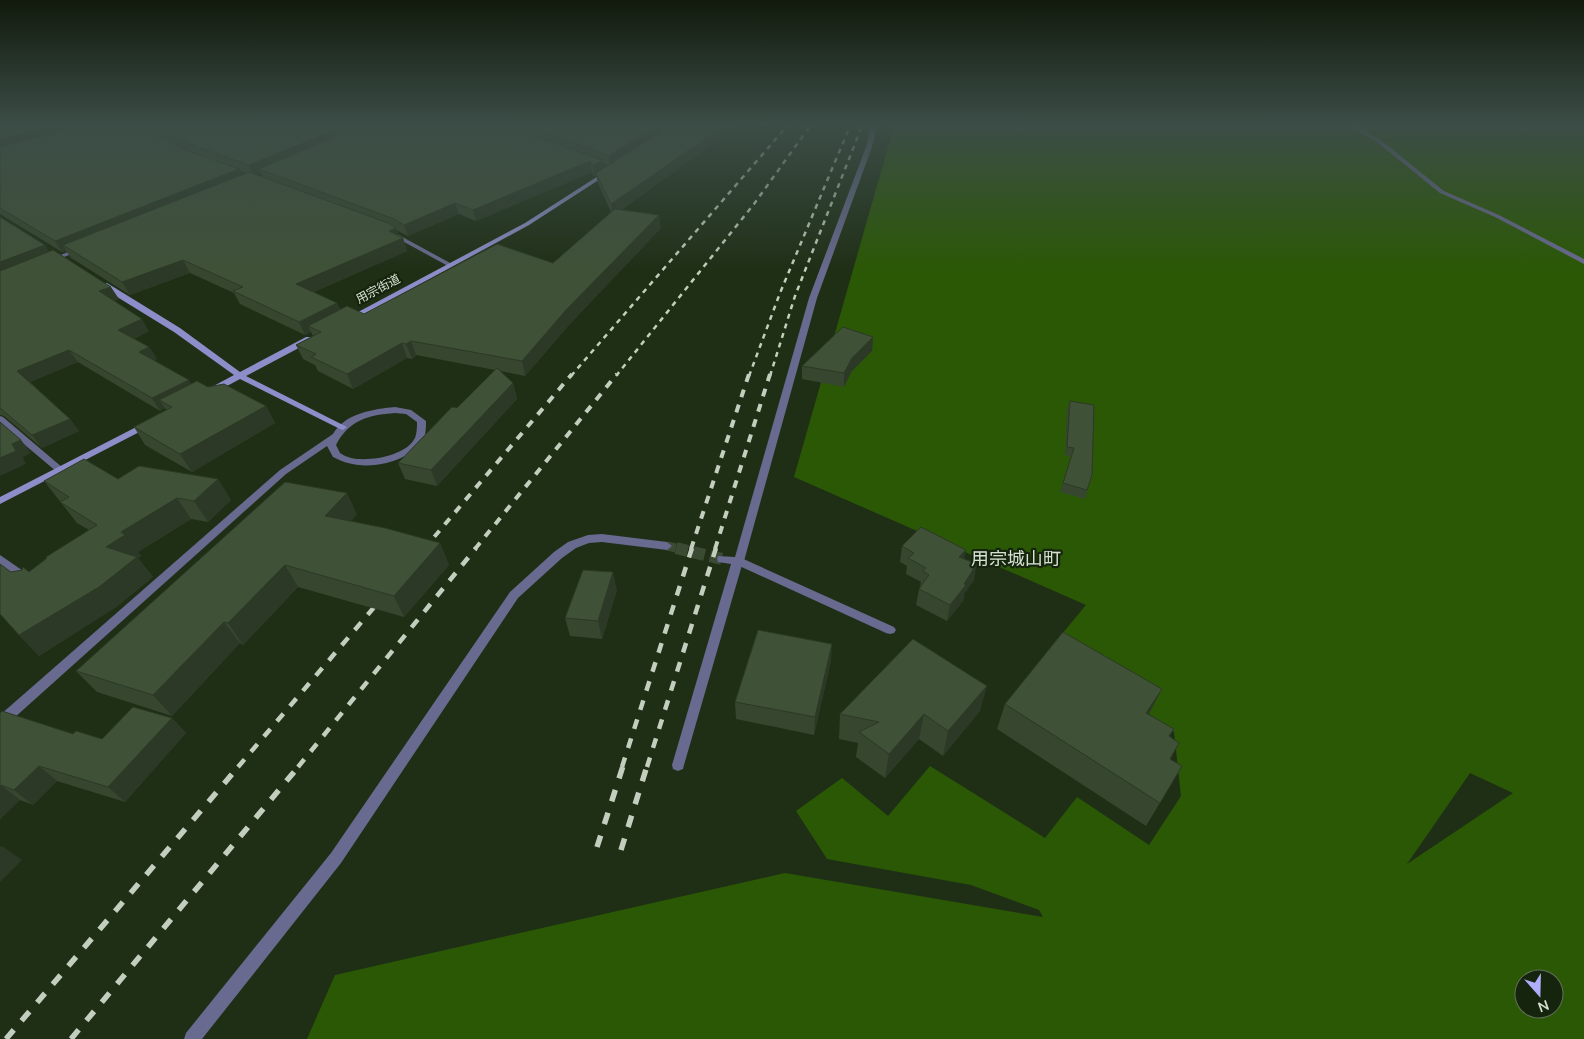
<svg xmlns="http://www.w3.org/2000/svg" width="1584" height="1039" font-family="Mulish,'Noto Sans JP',sans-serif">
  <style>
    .green { fill: #2b5805; fill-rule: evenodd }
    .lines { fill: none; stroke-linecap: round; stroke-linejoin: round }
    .street-tunnel-far1 { stroke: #3b4a32; stroke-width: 9; stroke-dasharray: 9 4.5; stroke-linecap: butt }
    .street-tunnel { stroke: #3b4a32; stroke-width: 12; stroke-dasharray: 12 5.5; stroke-linecap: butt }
    .lane { fill: #696a8f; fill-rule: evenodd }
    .street { fill: #696a8f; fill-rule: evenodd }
    .secondary { fill: #8d8dc9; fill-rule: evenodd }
    .rail-far3 { stroke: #c3cebe; stroke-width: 2.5; stroke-dasharray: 5 5; stroke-linecap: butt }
    .rail-far2 { stroke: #c3cebe; stroke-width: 4; stroke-dasharray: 8 8; stroke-linecap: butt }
    .rail-far1 { stroke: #c3cebe; stroke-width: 4.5; stroke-dasharray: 10 10; stroke-linecap: butt }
    .rail { stroke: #c3cebe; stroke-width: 5.5; stroke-dasharray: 12 12; stroke-linecap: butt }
    .wall { fill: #36462f; fill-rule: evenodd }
    .shaded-wall { fill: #2c3926 }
    .building { fill: #3f5137; stroke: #2c3926 }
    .labels { text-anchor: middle; stroke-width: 4.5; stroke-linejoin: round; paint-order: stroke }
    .far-street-label { font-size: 12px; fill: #d7e1d2; stroke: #15250d }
    .quarter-label { font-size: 18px; fill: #d7e1d2; stroke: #15250d }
  </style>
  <rect width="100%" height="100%" fill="#1f2f16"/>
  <path class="green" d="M894,126h690v913h-1277l28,-64 450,-102 258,44 -4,-7 -68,-25 -144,-26 -31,-48 46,-33 46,38 42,-50 115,72 32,-41 72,48 32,-49 -7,-64 -25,-18 -102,-62 39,-47 -292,-128zM1470,773l43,20 -106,71zM1524,979h30v30h-30z"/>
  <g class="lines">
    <path class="street-tunnel-far1" d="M667,546l14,3"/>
    <path class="street-tunnel" d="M676,548l46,11"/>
    <path class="lane" d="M0,416l3,1 60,51 2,2 -2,2h-6l-57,-48z
      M0,555l29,20 1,3 -1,3h-8l-21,-16z
      M739,557l155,70 2,3 -2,3 -4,1 -4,-1 -151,-69 -1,-3 1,-3z"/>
    <path class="street" d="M871,126h6l-5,21 -55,151 -73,263 -2,4 -58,200 -1,4 -5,2 -5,-2 -1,-4 59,-201 -13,-2 -1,-3 1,-3 17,1 74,-259 57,-151z
      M1350,126h6l26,15 62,50 55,24 85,44v5l-89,-47 -55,-24 -62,-50z
      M386,228l66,36 1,1 -5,1 -64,-35 -1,-1z
      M80,247l3,2 -1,1 -31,12 -5,-1z
      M395,407l16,3 15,11c0,6 0,14 -3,19 -14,22 -52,30 -75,23 -5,-1 -10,-4 -15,-6l-6,-11 -41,28 -282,253 -4,1v-13l280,-245 53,-36c12,-21 41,-25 62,-27zM395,413l11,1 11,8c0,4 0,11 -2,16 -9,18 -46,24 -64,20 -4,-1 -8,-3 -11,-5l-4,-8c13,-25 32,-30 59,-32z
      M602,534l65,8 5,4 -5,4 -65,-8 -13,1 -13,5 -14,10 -44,40 -177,265 -139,176h-18l2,-6 145,-180 179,-261 44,-40 14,-10 20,-7z"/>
    <path class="secondary" d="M606,171l5,1 -82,53 -177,96h-3l-4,-2 180,-96z
      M101,283h6l73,45 60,44 66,-35h6v4l-66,35 101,51 -4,3 -3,-1 -100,-50 -26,14h-6v-4l26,-14 -60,-43 -73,-45z
      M148,421l4,3 -1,2 -151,78v-7z"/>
    <path class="rail-far3" d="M571,376l216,-250
      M616,376l138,-172 56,-78
      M749,376l31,-83 70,-167
      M770,376l25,-80 67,-170"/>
    <path class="rail-far2" d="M424,549l148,-175
      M475,549l142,-175
      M691,549l58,-175
      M715,549l55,-175"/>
    <path class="rail-far1" d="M423,550l2,-2
      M238,767l144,-169
      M298,767l178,-219
      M622,767l70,-219
      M647,767l69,-219"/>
    <path class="rail" d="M597,847l26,-81
      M621,850l26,-84
      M6,1039l233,-273
      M71,1039l228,-273"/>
  </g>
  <path class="wall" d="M0,126h732l-26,23 -85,61 40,18 -92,97 -44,51 -25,-5 13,12 4,16 -80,87 -32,-7 -7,-16 59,-55 38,-38 -79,-15 -4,4 -5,-1 -54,31 -35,-18 -3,-6 -12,-6 -7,-14 17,-9 -2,-4 -6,3 -65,-31 -6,-11 -44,-20 -60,22 -59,-37 -5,-7 -4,1 -62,-38zM602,163l1,1 4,1 -4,3zM240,171l6,2 -4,2zM592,172l2,5 2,-2 2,8 13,29 -58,51 -189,51 -24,-5 -3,-6 -23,-11 93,-41 -4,-13 -5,-2 -2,-6 12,6 51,-22 17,7zM261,173l2,4 -7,-2z
    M0,217l45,28 4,7 70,47 -5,2 35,30 -15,8 15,8 8,12 -3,1 37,24 17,3 58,19 9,17 -83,49 -47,-27 -11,-18 32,-17 -1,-2 -5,3 -82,-49 -48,20 40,37 9,12 -37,17 -38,-32 -4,-1z
    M873,337l-1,14 -21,21 -7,15 -42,-8v-13z
    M1070,401l22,74 -7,24 -25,-7 11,-35 -6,-2 2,-45z
    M118,479h100l13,21 -23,22 -17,-3 -53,33 3,4 -3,2 15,19 -37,30 -77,49 -20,-21 -8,-63h18l60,-42 -12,-7 -33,-42z
    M357,514l-6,7 89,22 9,22 -45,52 -106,-30 -55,58 -3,-2 -68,73 -75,-24 -21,-21z
    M902,546l62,13 10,21 -10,14 -1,7 -16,20 -31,-16 3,-16 1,-2 1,-5 -15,-8 1,-8 -7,-4z
    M617,590l-15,49 -32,-3 -5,-18z
    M831,661l-17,74 -78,-16 -1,-17z
    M1005,704l144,10 20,22 1,23 12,7 -36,60 -149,-97z
    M980,711l-37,45 -24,-17 -34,39 -29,-21 2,-14 -19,-4 1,-25z
    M0,713l73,21 29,5 70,-21 14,15 -61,69 -68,-21 -24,24 -13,-5 -20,19z"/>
  <path class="shaded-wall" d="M52,126h44l-96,25v-12z
    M345,126h26l-23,9z
    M657,126h17l-64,40 -1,-10z
    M720,126h12l-26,23 -93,66 -2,-11z
    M335,130l4,10 -80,29 2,4 -7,3 -5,-11z
    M602,160l1,11 -7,2v2l-2,2 -1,-11z
    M590,161l2,11 -116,49 -3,-11z
    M239,169l5,11 -181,65 3,6 -4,1 -7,-11z
    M455,203l4,11 -51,22 -4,-11z
    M659,215l2,13 -92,97 -44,51 -3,-15 44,-51z
    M396,228l4,12 3,-2 4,13 -105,46 -6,-13z
    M45,245l7,11 -52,21v-15z
    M183,260l7,13 -60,22 -8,-13z
    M111,287l8,12 -12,4 -8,-12z
    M337,303l6,13 -35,10 3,6 -6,3 -6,-13z
    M142,319l7,12 -23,12 -8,-13z
    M873,337l-1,14 -21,21 -7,15v-14l8,-15z
    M411,341l5,14 -4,4 -6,-15z
    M402,343l5,15 -54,31 -6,-15z
    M149,347l8,12 -11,5 -7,-12z
    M69,350l9,12 -51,21 -10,-12z
    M189,380l7,12 -37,8 6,8 -5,3 -8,-13z
    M513,383l4,16 -80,87 -6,-16z
    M266,406l9,17 -83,49 -12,-18z
    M70,419l9,12 -37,17 -10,-13z
    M21,440l10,13 -8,4 3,7 -26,12v-18l12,-14z
    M218,479l13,21 -23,22 -14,-21z
    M347,493l10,21 -21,23 -11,-21z
    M177,498l14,21 -53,33 3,4 -3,2 15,19 -37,30 -77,49 -20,-21 102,-103z
    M440,543l9,22 -45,52 -10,-21z
    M966,550l-3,15 -4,-8z
    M977,564l-3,16 -10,14 -1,7 -16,20 3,-16z
    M285,565l13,22 -55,58 -15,-22z
    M613,572l4,18 -15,49 -4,-18z
    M224,622l16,21 -68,73 -19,-21z
    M832,644l-1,17 -17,74 1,-18z
    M987,686l-7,25 -37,45 5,-25z
    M1162,689l-13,25 -3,-1z
    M924,714l-5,25 -34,39 4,-24z
    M172,718l14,15 -61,69 -17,-15z
    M39,766l18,15 -24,24 -19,-15z
    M1,785l19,15 -20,19v-33z
    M2,846l20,14 -22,22v-35z"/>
  <path class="building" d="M0,126h52l-52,13z
    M77,126h56l61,27 45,16 -184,72 -55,-33v-61z
    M149,126h170l16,4 -86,35 -49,-17z
    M360,126h157l15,9 70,25 -9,6 -3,-5 -117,49 -18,-7 -51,22 -10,-6 -135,-50 87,-37h4l3,-3z
    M532,126h125l-48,30 -71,-27z
    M670,126h50l-15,13 -94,65 -15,-31z
    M249,172l139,51 8,5 -7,3 14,7 -107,46 41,19 -38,19 -66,-31 10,-4 -60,-27 -61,22 -59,-37z
    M615,209l44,6 -93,95 -44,51 -111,-20 -5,3 -4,-1 -55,31 -36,-17 5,-3 -20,-9 25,-13 -13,-6 39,-20 17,8 133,-70 56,19z
    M0,217l45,28 -45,17z
    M53,250l58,37 -12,4 43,28 -24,11 31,17 -10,5 50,28 -37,18 -83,-48 -52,21 53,48 -38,16 -32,-27v-137z
    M843,327l30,10 -21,21 -8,15 -42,-7z
    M497,368l16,15 -82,87 -33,-7 54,-56 5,1z
    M197,381l11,6 16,-3 42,22 -86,48 -46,-27 38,-20 -13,-7z
    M1070,401l24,4 -2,70 -5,15 -24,-7 11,-35 -7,-1z
    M0,422l21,18 -9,4 4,7 -16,7z
    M84,459l34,20 21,-13 79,13 -24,22 -17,-3 -56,34 4,3 -19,12 31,10 -38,30 -80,48 -19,-21v-50l11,8 11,-2 1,-3 6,5 18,-14 -1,-1 51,-32 -37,-23 9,-5 -25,-16z
    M285,482l62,11 -22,23 60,12 55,15 -46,53 -109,-31 -57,58 -4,-1 -71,73 -77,-24z
    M921,527l45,23 -7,7 18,7 -13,20 2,1 -16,20 -31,-16 10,-14 -6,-4 3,-3 -18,-10 6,-5 -12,-7z
    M583,570l30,2 -15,49 -33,-3z
    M758,630l74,14 -17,73 -80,-15z
    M1063,632l99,57 -16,24 28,16 -5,7 10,7 -9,16 12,7 -22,37 -155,-99z
    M913,639l74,47 -39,45 -24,-17 -35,40 -30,-22 20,-10 -39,-8z
    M133,707l39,11 -64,69 -69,-21 -25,24 -13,-5 -1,1v-73l2,-2 71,23 3,-3 26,8z"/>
  <linearGradient id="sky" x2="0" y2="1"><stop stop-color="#111a0c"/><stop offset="0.46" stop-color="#3c4d47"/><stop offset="1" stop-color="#3c4d47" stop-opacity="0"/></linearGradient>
  <rect width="1584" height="271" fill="url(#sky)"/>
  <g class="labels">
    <g class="far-street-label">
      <text transform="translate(378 289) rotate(-28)" y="4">用宗街道</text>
    </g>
    <g class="quarter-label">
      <text x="1016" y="565">用宗城山町</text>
    </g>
  </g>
  <g transform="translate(1539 994) rotate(160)"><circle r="24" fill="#15250d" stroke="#63705c"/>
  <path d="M0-4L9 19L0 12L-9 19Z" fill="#aeaefa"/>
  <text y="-8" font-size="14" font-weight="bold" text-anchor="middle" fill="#d7e1d2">N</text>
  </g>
</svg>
